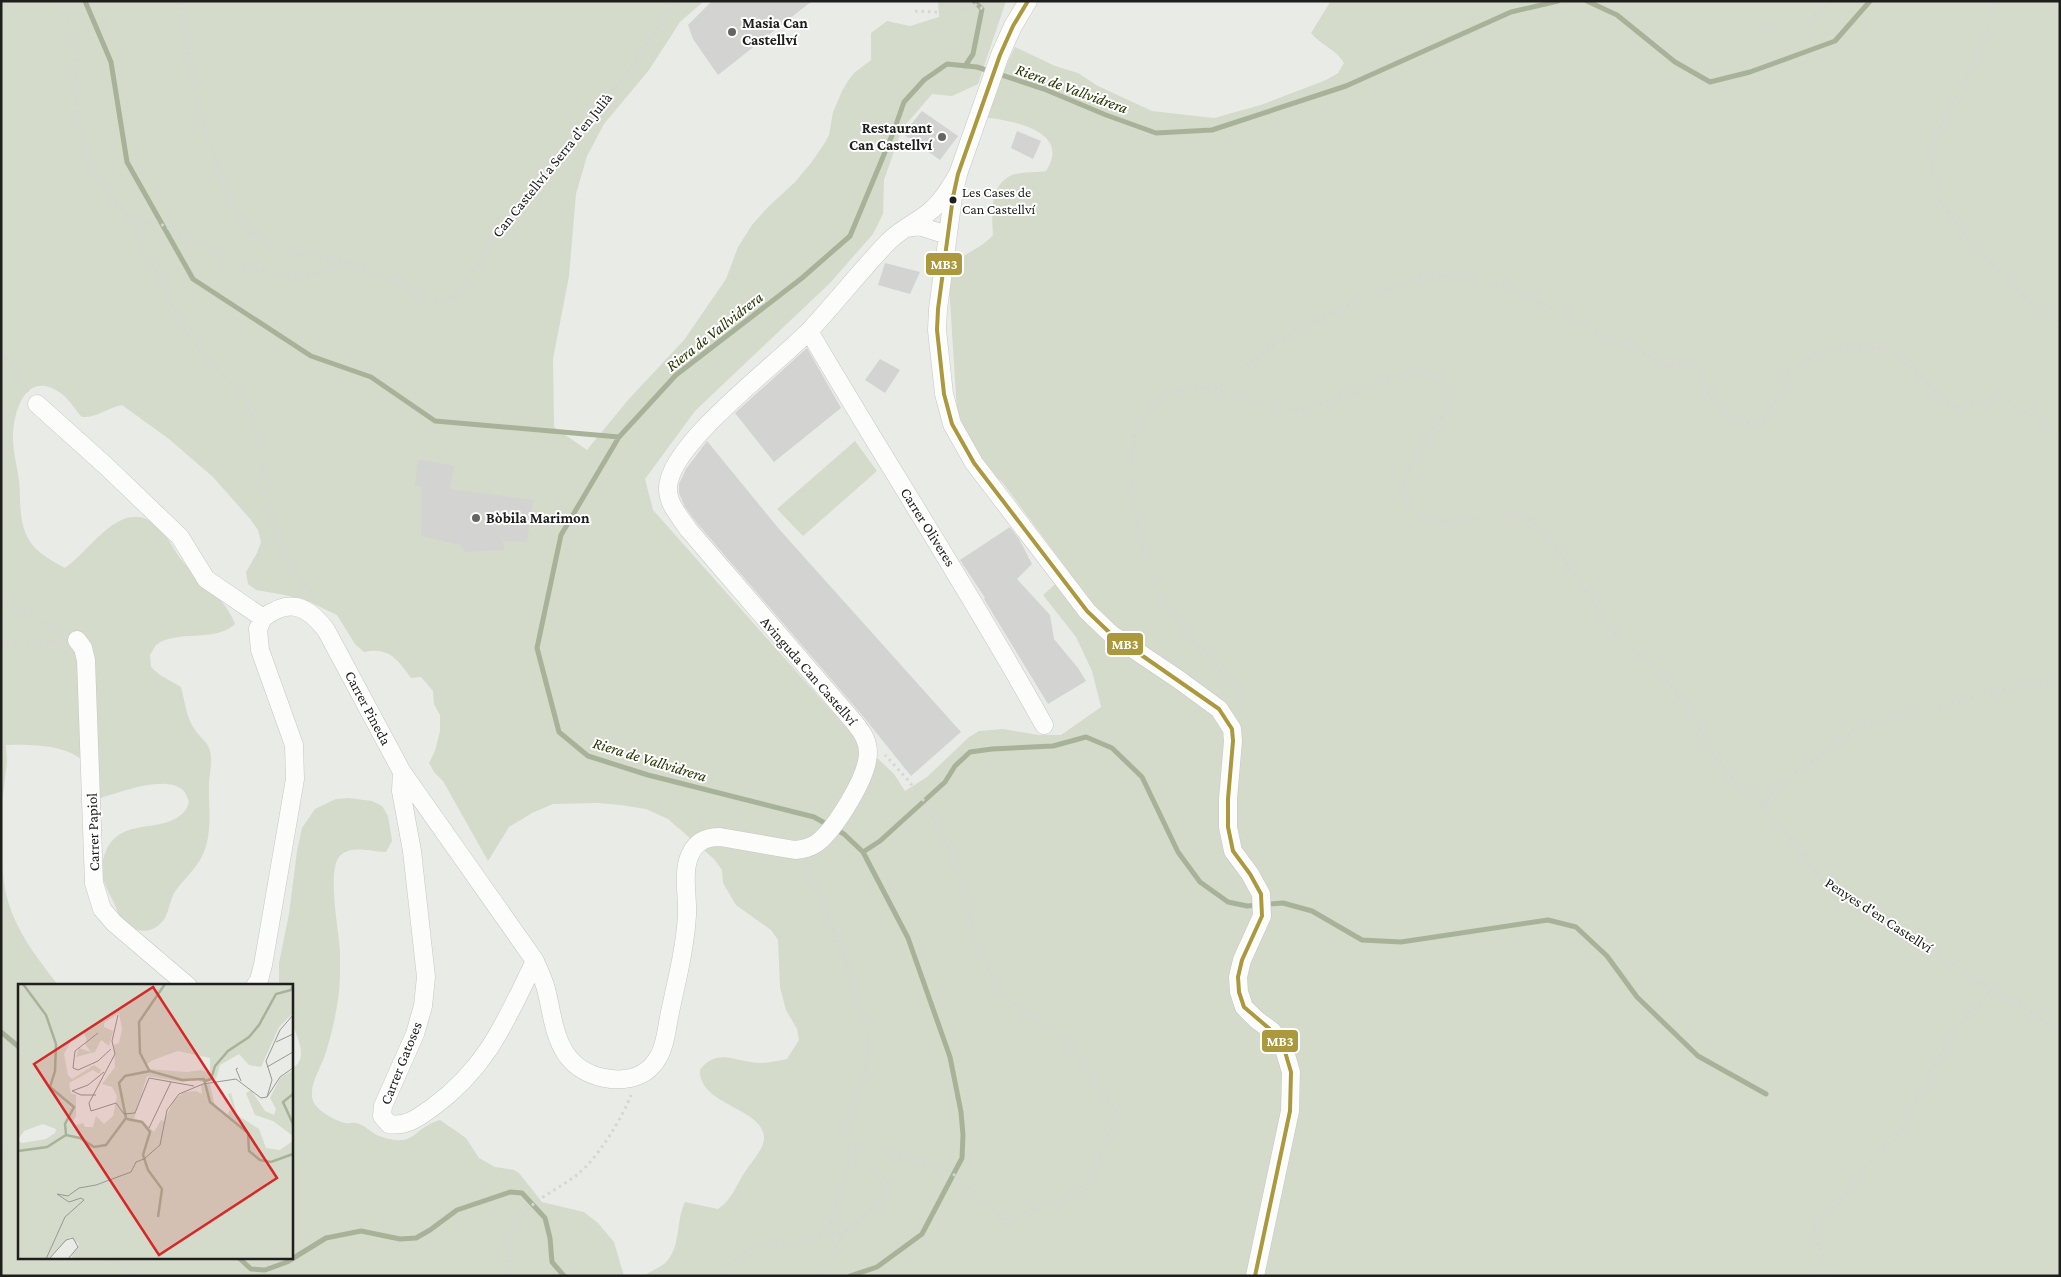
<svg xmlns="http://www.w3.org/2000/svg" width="2061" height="1277" font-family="'Crimson Pro',serif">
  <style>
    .green { fill: #d4dbca }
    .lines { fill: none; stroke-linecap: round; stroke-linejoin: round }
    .stream { stroke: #a8b299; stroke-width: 5 }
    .building { fill: #d3d3d2 }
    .minor-casing { stroke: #c6c7c4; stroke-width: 19 }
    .path { stroke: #d5d6d5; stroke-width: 3; stroke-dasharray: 2.5 4; stroke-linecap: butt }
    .minor { stroke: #fcfcfb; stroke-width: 18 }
    .bus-1-casing { stroke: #fff; stroke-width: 8 }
    .bus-1 { stroke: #ac993d; stroke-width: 4 }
    .poi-dot { fill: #656663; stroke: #fff; stroke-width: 2 }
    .bus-dot { fill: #1e1f1c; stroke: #fff; stroke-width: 2 }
    .labels { text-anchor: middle; stroke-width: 4; stroke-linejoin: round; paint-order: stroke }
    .bus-label { font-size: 14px; fill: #1e1f1c; stroke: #fff; text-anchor: start }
    .poi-label { font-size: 15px; font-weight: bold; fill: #1e1f1c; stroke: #fff; text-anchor: start }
    .street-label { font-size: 15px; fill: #1e1f1c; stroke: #fff }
    .water-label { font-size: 16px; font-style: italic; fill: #263600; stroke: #fff }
    .inset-river { fill: none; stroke: #a8b299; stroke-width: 2.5 }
    .inset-road { fill: none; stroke: #989996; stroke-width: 1 }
    .view { fill: #d62828; fill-opacity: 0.15; stroke: #d62828; stroke-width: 2.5 }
    .inset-edge { fill: none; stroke: #1e1f1c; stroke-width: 2.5 }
    .line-badge { stroke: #fff; stroke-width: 2 }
    .badge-label { font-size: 14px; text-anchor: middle; font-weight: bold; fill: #fff }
  </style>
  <rect width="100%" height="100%" fill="#e9ebe7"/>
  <path class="green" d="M1,1h703l-24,21 -31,48 -45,54 -17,32 -11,38 -7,82 -16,83 1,68 33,23 41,-50 56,-60 42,-61 12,-32 14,-22 16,-18 27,-25 16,-19 13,-19 5,-9 4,-23 9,-21 6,-10 6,-8 17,-13v-27l16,-12 23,5 29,-9 -1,-16h68l-28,83 -26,12 -20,-2 -30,35 -18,51 -1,34 -10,20 -43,49 -135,128 -50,68 8,31 198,223 43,41 11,17 22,-14 42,-40 10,-6 24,-2 36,6h22l40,-28 -9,-36 -16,-34 -33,-42 26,-23 -66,-89 -10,-9 -22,-30 -14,-33 -8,-126c8,-37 24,-28 44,-50 -1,-19 -4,-46 15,-58 9,-6 28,-4 38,-6 27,-41 -37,-51 -64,-54l33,-70 40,19 23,7 20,13 54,25 62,7 47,-13 65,-25 12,-7 6,-10c-8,-14 -22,-17 -33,-30l18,-29v-3h731v1275h-1417c7,-4 15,-8 21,-12 18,-16 11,-42 21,-62l33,7c15,-10 18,-25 29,-40 5,-8 16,-19 17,-30 1,-28 -51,-32 -62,-58 -2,-3 -2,-8 -2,-11 17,-23 36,-8 59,-7 9,0 18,-2 28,-4l12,-19 -2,-11 -11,-19 -6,-23 -2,-47 -7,-10 -35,-25 -13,-22 -1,-13 -8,-11 -46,-40 -22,-10 -25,-4 -23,-2 -45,1 -21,9 -23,14 -21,34 -45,-80 -9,-9 -5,-9 6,-12 5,-20v-16l-6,-11 -1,-13 -12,-14 -10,1c-14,-19 -22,-31 -47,-26l-9,-8 -18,-29 -27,-13 -25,-7 -29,-5 -8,-6 -2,-12 11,-19 4,-11 -3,-12 -7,-10 -38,-43 -44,-38 -47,-34c-15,3 -25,13 -40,12 -8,-8 -13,-19 -23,-25 -33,-22 -46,19 -46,46 0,14 4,28 6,42 2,20 -1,41 10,60 8,13 23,21 36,28 28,-20 59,-76 95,-39 10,10 15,24 24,34 18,20 41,35 51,61 -20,19 -58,5 -79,21 -2,3 -4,7 -6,10l1,12 9,8 21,12c4,15 5,30 14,43 4,6 11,11 14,18 4,9 1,24 0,34 -1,25 5,55 -9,78 -7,12 -18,21 -26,33 -4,8 -5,17 -9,25 -13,19 -34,16 -46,-3 -2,-5 -4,-10 -6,-14 -9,-18 -16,-29 -7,-50 15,-35 56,-16 78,-39 2,-2 4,-7 5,-10 -1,-3 -3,-8 -5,-11 -17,-18 -66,2 -87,8 -3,-10 -6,-23 -11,-33 -11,-22 -59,-22 -80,-21l1,17 -6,50z
    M855,441l22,30 -74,65 -26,-27z
    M349,798l23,3 10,5 6,10 4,25 -6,11c-14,0 -36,-8 -47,5 -12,16 0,74 1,94 0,9 0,18 0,26 -1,26 -7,53 -15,78 -4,12 -14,27 -13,40 0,14 20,24 33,28 3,1 7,-1 11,0 8,1 15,10 23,13 38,13 31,-7 61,-16l26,18 13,20 16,9 19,3 5,3 23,29 42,10 14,11 16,19 10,34h-623v-425c1,12 2,26 4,38 7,37 31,68 54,97h-40v272h272v-189c21,-11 3,-35 0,-51 -2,-10 0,-22 0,-32h-12v-23l10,-49 8,-63 5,-23 13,-19 21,-10z"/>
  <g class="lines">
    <path class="stream" d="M85,1l26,61 16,100 66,117 118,77 60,21 64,44 184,16
      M1587,1l30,14 58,47 35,20 40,-10 85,-31 35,-40
      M965,66l8,-12 9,-45 -8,-8
      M863,852l17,-11 65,-59 10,-16 15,-14 22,-3 61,-3 33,-9 26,11 30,29 36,75 22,30 28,20 19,4 36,-3 29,8 50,29 39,2 147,-22 28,7 31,29 30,41 61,59 68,38
      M1,1032l18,15
      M239,1258l12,11 14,1 22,-8 39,-24 35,-7 39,8 16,-1 14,-8 27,-20 53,-18 12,1 23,25 5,20 2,24 12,14
      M850,1276l27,-9 45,-33 40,-76 1,-23 -2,-23 -11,-55 -42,-119 -45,-86 -19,-18 -30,-17 -166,-42 -60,-19 -29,-24 -22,-84 24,-113 58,-98 57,-62 126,-97 48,-42 43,-103 11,-31 20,-22 23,-16 30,3 67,22 62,26 50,18 56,-3 134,-44 165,-74 47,-11"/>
  </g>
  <path class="building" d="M712,1h100l-94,74 -25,-36 -5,-14z
    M922,111l36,25 -18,24 -37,-26z
    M1017,131l24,10 -8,18 -22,-11z
    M885,263l35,9 -10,22 -32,-9z
    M807,348l34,60 -67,54 -39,-49z
    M880,359l20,11 -15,23 -20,-13z
    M707,441l72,88 182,203 -50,44 -49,-61 -166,-193 -11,-15 -6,-14v-9l7,-15z
    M418,459l36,7 -4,23 83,11 -6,42 -24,-1 1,9 -39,2 -4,-7 -40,-9 1,-49 -7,-2z
    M1010,527l9,12 13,25 -15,15 33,36 4,24 24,29 8,13 -38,23 -64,-105 1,-1 -25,-38z"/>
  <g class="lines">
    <defs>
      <path id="minor" d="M1028,1l-15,25 -13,29 -42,119 -5,23 -15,112 -1,21 7,64 8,30 22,39 113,148 24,23 67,45 41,30 13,20 1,12 -5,58v28l5,24 17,23 11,20 1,22 -20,44 -4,17 1,15 5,15 13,13 15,11 11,14 8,27 -1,39 -35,165
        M906,228l13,-2 28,9
        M809,331c77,132 161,260 235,394
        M37,404l69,62 74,71 26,42 57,39
        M263,618c26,-20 44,-13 63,12l76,142 133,189c4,10 10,21 12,32 5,21 7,43 19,61 10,15 27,23 45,25 20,2 38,-4 48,-23 7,-12 8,-30 11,-44 7,-32 15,-64 17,-97 1,-18 -5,-43 3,-60 6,-14 16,-18 30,-18l75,13c8,-1 15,-2 22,-7 18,-14 51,-66 51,-90 0,-13 -6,-21 -14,-31l-166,-193c-10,-15 -24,-29 -19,-48 10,-44 107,-116 141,-151 27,-29 51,-60 78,-88 14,-14 26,-18 40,-29 13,-10 21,-24 30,-39
        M77,640l6,8 3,12 8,223 8,26 12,14 74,63
        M402,772l-1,19 11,60 14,126 -3,29 -8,28 -32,72 -1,10 7,8c18,3 30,-7 44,-17 55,-40 73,-87 102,-146
        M255,986l4,-6 4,-15 32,-186 -1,-34 -34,-95 -2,-21 5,-11"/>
    </defs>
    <use href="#minor" class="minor-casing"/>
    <path class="path" d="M62,1c6,12 7,24 9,37 7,41 2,100 23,136 3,6 8,10 12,16 10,16 20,28 38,35
      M180,1l13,85 19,64 15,47 20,30 13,12 20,11 68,12 86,36 19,1 9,-9 29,-50 36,-47 95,-114 54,-78
      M969,1l30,17
      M1997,1l-21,57 -42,80 -2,30 3,17 6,18 33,45 14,12 36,37 36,25
      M915,11l37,2 23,-8
      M1764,29l45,-10 22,-18
      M1,353l27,39
      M1215,389l80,-59 73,-33 54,-20h50l32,8 49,24 43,24 42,17 27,16h29l15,30 27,26 24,2 13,-20 17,-34 27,-18 51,-5 24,4 35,32 15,19 18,7 37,-12 36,18 27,24
      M315,596l-27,-33 -24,-66 -3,-44 -10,-41 -12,-22 -39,-39 -18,-24 -18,-44 -24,-39 -1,-10 5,-9 9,-4c14,5 25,13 38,20 35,18 72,36 112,34 16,-1 30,-7 45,-13
      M1,601l62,32
      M1,644l60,-3
      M1239,710l1,-7 -4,-16 -13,-12 -13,-20 -21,-19 -8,-14 -22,-28 -18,-53 -8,-49 -1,-31 3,-26 9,-22 22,-19 30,-7 26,3 60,20 25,-1 63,-21 14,-9 32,-8 13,3 17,10 2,13 -2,14 -39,59 -5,21 18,26 20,5 27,-3 60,-2 20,18 38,54 25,41 56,49 26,35 25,46 25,29 23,17 52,68 153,102 90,54
      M1765,806l12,-20 56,-39 24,-21 182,-45 21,4
      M809,863v18l11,15 24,59 6,24 13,31 4,13 1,27 -4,28 -15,33 -2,20 2,30 -2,10 -8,17 -4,25 -7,14 -10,8
      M1,1147l18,21
      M848,1151l12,-4 18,1 73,24 53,48 82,-29 31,-79 -60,-78 -56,-38 -18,-35 -7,-23 -24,-86 -28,-51 -16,-21 -23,-25
      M107,1258l24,18
      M510,1276c0,-17 -3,-34 4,-49 12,-25 44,-37 64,-53 19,-15 45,-57 53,-79
      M722,1276c11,-16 27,-31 47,-33 10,-1 16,1 27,-1 16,-5 29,-10 46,-8
      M820,1276l8,-12 14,-30 38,-31 8,-18c-7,-18 -27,-14 -39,-32
      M1824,1276v-16l-10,-25v-9l4,-7 21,-16 28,-38 25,-23 10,-14 46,-89 18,-22 28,-28"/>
    <use href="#minor" class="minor"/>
    <defs>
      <path id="bus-1" d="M1028,1l-15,25 -13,29 -42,119 -5,23 -15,112 -1,21 7,64 8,30 22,39 113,148 24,23 108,75 13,20 1,12 -5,58v28l5,24 17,23 11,20 1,22 -20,44 -4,17 1,15 5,15 28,24 11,14 8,27 -1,39 -35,165"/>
    </defs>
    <use href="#bus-1" class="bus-1-casing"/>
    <use href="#bus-1" class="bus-1"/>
  </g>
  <g class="poi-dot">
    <circle cx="732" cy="32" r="5"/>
    <circle cx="942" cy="137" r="5"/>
    <circle cx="476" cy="518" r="5"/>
  </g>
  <circle class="bus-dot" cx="953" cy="200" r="4.5"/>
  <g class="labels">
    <g class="bus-label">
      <text x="962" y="197">Les Cases de<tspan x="962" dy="17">Can Castellví</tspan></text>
    </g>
    <g class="poi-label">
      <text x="742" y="28">Masia Can<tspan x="742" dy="17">Castellví</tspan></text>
      <text x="932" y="133" text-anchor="end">Restaurant<tspan x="932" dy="17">Can Castellví</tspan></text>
      <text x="486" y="523">Bòbila Marimon</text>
    </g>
    <g class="street-label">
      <text transform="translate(552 165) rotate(-51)" y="5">Can Castellví a Serra d'en Julià</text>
      <text transform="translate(928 527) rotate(58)" y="5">Carrer Oliveres</text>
      <text transform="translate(809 671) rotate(49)" y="5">Avinguda Can Castellví</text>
      <text transform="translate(368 708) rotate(62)" y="5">Carrer Pineda</text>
      <text transform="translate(93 832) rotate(-92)" y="5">Carrer Papiol</text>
      <text transform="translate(1879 915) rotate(33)" y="5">Penyes d'en Castellví</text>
      <text transform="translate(401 1063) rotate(-68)" y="5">Carrer Gatoses</text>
    </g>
    <g class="water-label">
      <text transform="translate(1072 88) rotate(20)" y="6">Riera de Vallvidrera</text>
      <text transform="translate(714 331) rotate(-38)" y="6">Riera de Vallvidrera</text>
      <text transform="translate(650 759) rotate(17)" y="6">Riera de Vallvidrera</text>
    </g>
  </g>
  <g transform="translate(18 984)">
    <rect width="275" height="275" fill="#e9ebe7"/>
    <path d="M0,0h275v29l-14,14 -18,40 -12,-2 -10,-11 -19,11 -4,14 -12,4 -8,-4 -12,3 -37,-6 -13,43 10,3 10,10 7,-12 3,1 10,-21 10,-8 12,-1 6,3 -1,-9 9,-1 5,23 13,9 1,-5 5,-1 -6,-16 3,-1 6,22 22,14 7,19 14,2 13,-9v118h-220l-1,-3 7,-12 -9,-7 -22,22h-30zM101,29l3,16 -3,14 -5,2 1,22 -13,17 10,3 5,9 -4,20 -9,8 -8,-8 -3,11h-8l-2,-4 -7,2 -4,-2 4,-7v-21l-5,-2 -2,-10 24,-13 6,4 2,-4 -7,-5 -22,14 -4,-4 -4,-21 7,-13 13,-8 3,7 -2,4 6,8 -12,-4 -3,9 19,-5 6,-12 8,6 4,-15 -9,-4v-4zM160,67l32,7v16l-8,-4 -15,2 -40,-3v-5l6,-4zM25,140l13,5 -1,4 -9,6 -24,4 -4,-3 6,-9zM275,86v66l-20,-15 -18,-6 -9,-22 5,-3 14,21 9,4 2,-6 -6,-11 10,-20z" fill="#d4dbca" fill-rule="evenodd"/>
    <path class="inset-river" d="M5,0l23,31 10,29 -1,27 -5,16 24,20 -9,17 1,10M131,86l-9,-17 -1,-31 26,-38M187,97l6,-2 4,-13 13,-15 21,-14 10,-12 17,-31 15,-4 2,-5M275,110l-10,8 10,22M109,135l15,3 8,10 -7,23 5,15 14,19 -4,28M0,167l29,-4 19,-12 14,3 14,9 12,-2 20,-27 -7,-35 6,-7 25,-5 32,9 22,-1 6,23 38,31 1,18 11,9 11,2 22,-8"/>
    <path class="inset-road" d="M100,31l-6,26 3,13 -26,49 2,8 25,-8 8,11 11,-1 14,-35 45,8M80,49l-23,18 -2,17 5,2 20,-9 13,-12M258,58l17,-8M249,83l26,-15M220,84l-2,1 5,12M78,111h-15l-9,-4 16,-6 16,-13M249,113l5,-17 -6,-19 14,-31 13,-15M249,113l13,-20 13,-9M131,144l22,-46M28,275l19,-42 19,-17 -3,-2 -12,4 -12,-8 11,2 11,-8 17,-3 35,-13 5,-10 8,-3 16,-14 7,-35 12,-16 24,-10 33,-5 25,19 6,-1M31,275l17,-19 7,-2 5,9 -10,12"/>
    <path class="view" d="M135,3l124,191 -118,77 -125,-191z"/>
    <rect width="275" height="275" class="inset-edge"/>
  </g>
  <g class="line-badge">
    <rect x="925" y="252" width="38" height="24" rx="5" fill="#ac993d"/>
    <rect x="1106" y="632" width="38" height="24" rx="5" fill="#ac993d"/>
    <rect x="1261" y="1029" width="38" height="24" rx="5" fill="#ac993d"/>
  </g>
  <g class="badge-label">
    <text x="944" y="269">MB3</text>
    <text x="1125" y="649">MB3</text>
    <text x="1280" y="1046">MB3</text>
  </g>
  <rect width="2061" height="1277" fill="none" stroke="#1e1f1c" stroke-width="5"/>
</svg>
